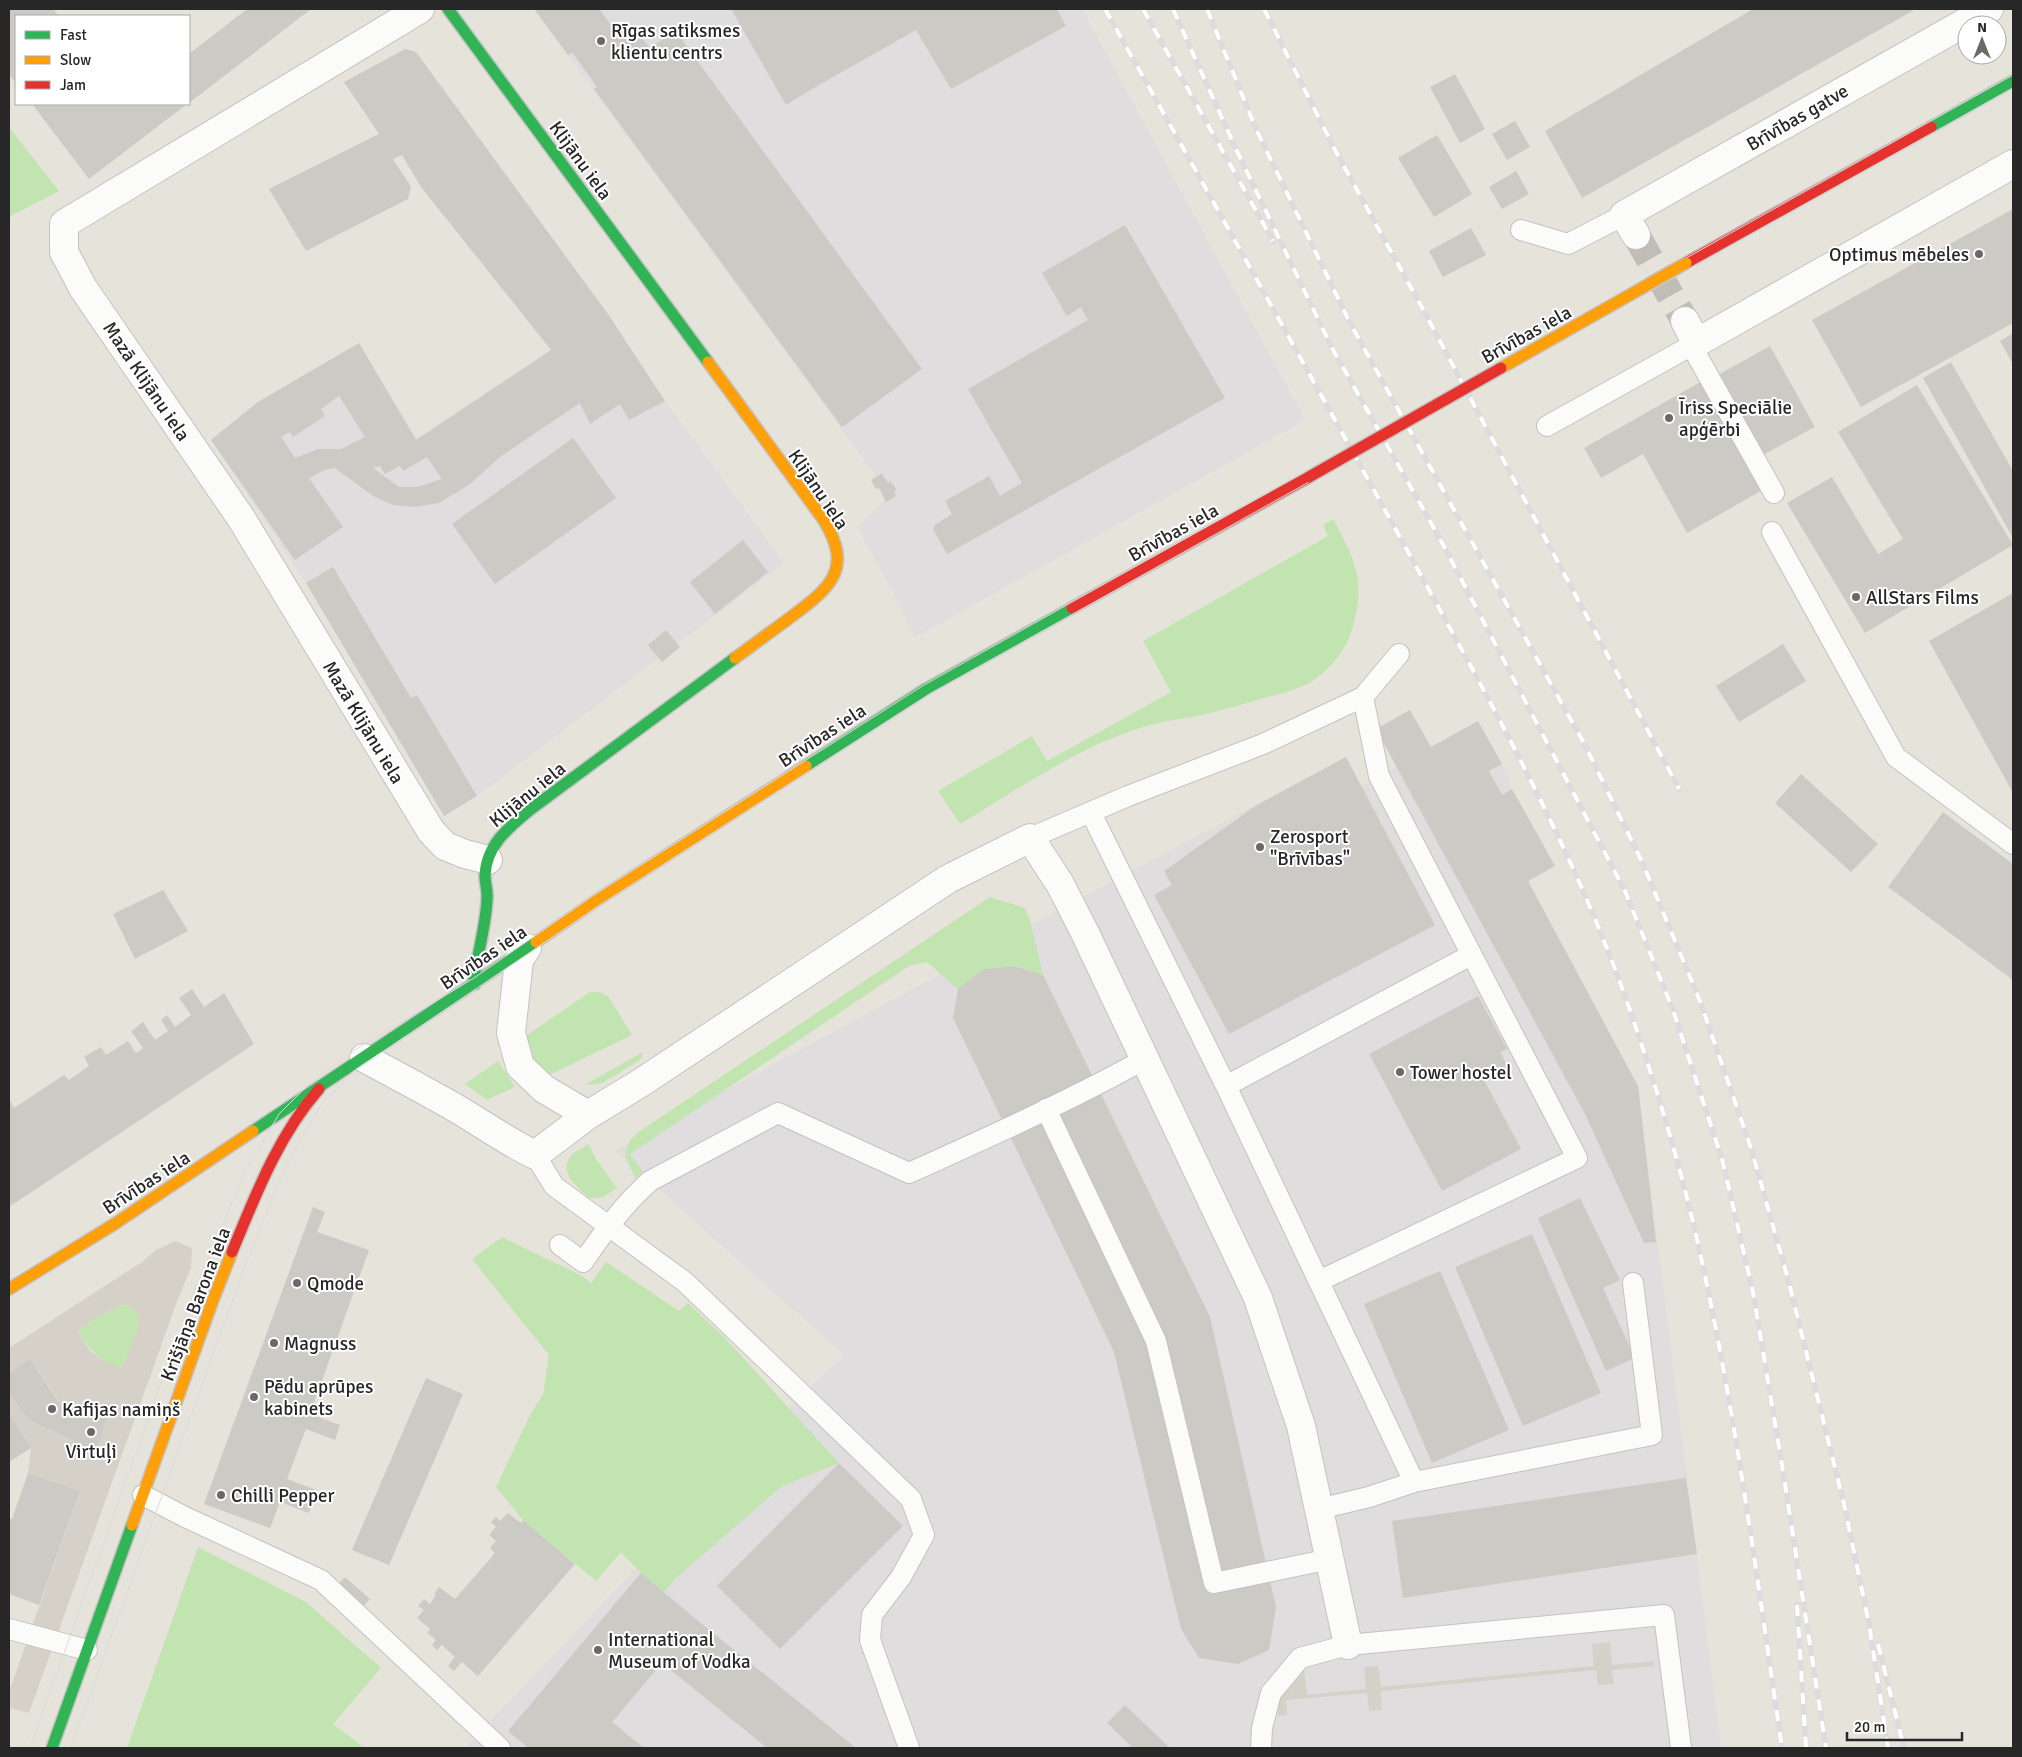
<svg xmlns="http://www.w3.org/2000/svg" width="2022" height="1757" font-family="Signika,sans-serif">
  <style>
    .industrial { fill: #e0dddf }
    .green { fill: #c2e4b1 }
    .plaza { fill: #d5d1c9; fill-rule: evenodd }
    .building { fill: #cccac5; fill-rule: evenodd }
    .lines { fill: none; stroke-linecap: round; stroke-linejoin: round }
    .street-tunnel { stroke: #c0bdb7; stroke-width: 28; stroke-dasharray: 28 14; stroke-linecap: butt }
    .lane-casing { stroke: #c3c2c1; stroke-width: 22 }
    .street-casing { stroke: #c3c2c1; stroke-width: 30 }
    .fast-casing { stroke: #c3c2c1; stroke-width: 14 }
    .slow-casing { stroke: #c3c2c1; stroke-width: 14 }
    .jam-casing { stroke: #c3c2c1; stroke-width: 14 }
    .lane { stroke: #fbfbfa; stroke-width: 20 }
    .street { stroke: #fbfbfa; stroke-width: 28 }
    .fast { stroke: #30b455; stroke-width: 11 }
    .slow { stroke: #ff9f0a; stroke-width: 11 }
    .jam { stroke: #e5322d; stroke-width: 11 }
    .tram { stroke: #dcdbdd; stroke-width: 1 }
    .rail-casing { stroke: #dcdbdd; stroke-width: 5.5 }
    .rail { stroke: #fff; stroke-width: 4; stroke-dasharray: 11; stroke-linecap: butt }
    .slow-bridge-casing { stroke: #c3c1bf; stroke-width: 14; stroke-linecap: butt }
    .jam-bridge-casing { stroke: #c3c1bf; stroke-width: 14; stroke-linecap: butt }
    .slow-bridge { stroke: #ff9f0a; stroke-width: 11 }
    .jam-bridge { stroke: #e5322d; stroke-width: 11 }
    .poi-dot { fill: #6a6966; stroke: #fff; stroke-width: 2 }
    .labels { text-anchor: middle; stroke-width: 4; stroke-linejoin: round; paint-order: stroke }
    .poi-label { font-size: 19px; fill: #272727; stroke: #fff; text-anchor: start }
    .street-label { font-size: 19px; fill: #272727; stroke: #fff }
  </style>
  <rect width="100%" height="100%" fill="#e6e3db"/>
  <path class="industrial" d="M534,9h548l223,411 -391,218 -21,-46 -36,-65 28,-27 -6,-12 -3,1 -5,-9 5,-4z
    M359,343l58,96 134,-89 6,9 102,33 125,171 -307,233 -33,20 -138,-233 -95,-143 47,-38z
    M1478,721l24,43 10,25 43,77 -27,16 110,204 83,662h-1256l323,-340 56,-53 -229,-205 481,-260 250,-133 15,29z"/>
  <path class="green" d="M9,127l50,64 -50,26z
    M1333,519c22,41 33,60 20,107 -6,22 -20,41 -39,54 -14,9 -33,14 -50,18 -20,6 -41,12 -62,17 -19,4 -40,6 -59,12 -66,20 -124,62 -183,97l-22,-33 94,-55 15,25 124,-69 -28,-51 185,-105 -5,-11z
    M990,897l35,11 5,12 13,55 -29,-9 -30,3 -26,20 -31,-27 -18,4 -279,188 13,18 -8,6 -10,-22 4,-14 8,-9z
    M590,992h10l8,4 24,39 -83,40 -18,-17 -5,-22z
    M643,1052l-2,7 -25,16 -16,9 -16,1z
    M498,1061l17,26 -28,13 -22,-16z
    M588,1144l8,15 21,29 -14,9 -13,1c-11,-9 -33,-26 -19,-42 4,-5 12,-8 17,-12z
    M502,1237l78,38 11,8 15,-21 73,49 9,-8 37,35 114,125 -57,23 -106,92 -12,14 -23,-19 -20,-21 -25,29 -73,-61 -27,-33 34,-72 13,-21 6,-39 -77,-96z
    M119,1305h8l11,9 1,10 -17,46c-25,-12 -29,-16 -45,-39l23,-16z
    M198,1547l108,55 75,66 -48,56 32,24h-238z"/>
  <path class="plaza" d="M175,1241l17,7 -1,20 -12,28 -150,417 -20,-5v-16l71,-201 -52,-18 3,-25 -22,-35v-20l20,27 45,21 -1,5 22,8 -65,-95 -21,14v-25l133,-86 14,-12zM119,1305h8l11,9 1,10 -17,45 -17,-8 -14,-9 -14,-21 23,-16z
    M1610,1642l2,23 42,-4v5l-42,4 2,14 -16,1 -2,-15 -215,21 1,19 -13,1 -2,-18 -81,7 1,15 -9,1 -1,-14 27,-32 3,25 59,-6 -2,-22 14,-1 3,21 213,-21 -2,-22z"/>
  <path class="building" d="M9,9h44l6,7h-43v68l-7,-10z
    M247,9h64l-122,94v-49z
    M534,9h65l19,25 10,-6h5l17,20 25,-18 247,339 -80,58 -248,-338 3,-2 -25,-35 -4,3z
    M731,9h326l9,17 -115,63 -35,-59 -104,59 -26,16z
    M1753,9h163l-334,189 -37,-67z
    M405,49l11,3 192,262 57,87 -36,19 -9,-16 -30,20 -10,-21 -80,54 -30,27 -31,19 -24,4 -22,-2 -20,-9 -38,-28 -10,2 -16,8 34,49 -48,33 -84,-120 47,-38 101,-59 57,97 135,-90 -130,-163 -19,-32 -9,4 18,28 -3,12 -102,52 -37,-62 110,-55 -35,-52zM339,396l26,41 -24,12h-23l-23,9 -14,-21 9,-5 3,5 32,-21 -4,-7zM427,457l15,22 -25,8h-18l-26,-19 7,-2 5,8 15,-8 3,5z
    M1455,74l30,55 -25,14 -30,-56z
    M32,104h155l-98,75z
    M1515,121l15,26 -23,13 -15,-26z
    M1437,135l35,59 -38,23 -36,-59z
    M1516,171l13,23 -27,15 -13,-22z
    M2013,209v114l-152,84 -49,-87z
    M1125,225l100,173 -278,156 -14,-25 2,-4 17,-11 -7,-13 44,-25 11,20 22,-13 -54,-94 120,-69 -7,-13 -14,9 -25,-43z
    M1471,228l15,27 -43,22 -14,-26z
    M2013,333v31l-13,-23z
    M1770,346l45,81 -54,29 -45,-80z
    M1951,362l62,109v67l-90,-160z
    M1704,380l62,108 -79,45 -44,-79 -42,24 -17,-30z
    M1917,385l96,160 -148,88 -78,-130 45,-26 46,77 25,-15 -65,-107z
    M573,438l43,60 -121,86 -43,-60z
    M882,473l6,10 2,-2 7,9 -3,2 2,4 -10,6 -7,-14 -3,1 -5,-9z
    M743,540l25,32 -53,42 -25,-32z
    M333,567l78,131 6,-3 60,101 -33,20 -138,-233z
    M2013,593v200l-84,-152z
    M666,630l14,17 -18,15 -14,-17z
    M1783,644l23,37 -67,41 -23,-36z
    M1410,710l21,37 47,-26 24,43 -13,7 13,24 10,-6 43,77 -27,15 110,205 18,156 -12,1 -59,-129 -209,-385z
    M1346,757l89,168 -206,109 -75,-139 18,-10 -8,-14 93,-66z
    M1801,774l77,70 -27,28 -76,-69z
    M1943,812l70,52v116l-125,-93z
    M163,890l25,41 -53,28 -22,-45z
    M1014,966l29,9 167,342 66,290 -7,43 -31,14 -39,-6 -18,-29 -67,-277 -161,-334 5,-29 26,-20z
    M192,989l12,18 20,-14 30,51 -245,163v-108l5,9 50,-33 5,5 20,-14 -5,-9 17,-10 5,8 22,-14 8,12 7,-5 -12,-17 12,-9 12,18 13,-9 -7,-11 6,-5 8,12 16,-12 -12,-17z
    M1478,996l29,53 -7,3 8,16 -24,12 37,69 -79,42 -73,-137z
    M1580,1198l40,82 -17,8 32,70 -29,13 -68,-153z
    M313,1207l12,5 -8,20 52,18 -59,164 30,11 -5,15 -29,-11 -19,50 30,11 -8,23 -29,-11 -10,26 -66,-24z
    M1532,1234l69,159 -78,33 -68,-159z
    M1440,1271l69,159 -77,33 -68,-159z
    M30,1359l28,42 49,16 -12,37 -22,-8 1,-5 -45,-21 -20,-27v-20z
    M426,1378l37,16 -74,171 -37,-15z
    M9,1413l22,35 -22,14z
    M839,1463l64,63 -123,123 -63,-63z
    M28,1473l52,18 -41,114 -30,-11v-76l3,1z
    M1686,1478l11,76 -294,44 -11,-77z
    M508,1513l13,10 2,-3 52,44 -97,112 -16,-14 -8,9 -6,-5 7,-9 -13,-12 -5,5 -5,-5 4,-5 -9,-7 3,-4 -13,-11 7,-8 -6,-4 6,-7 6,5 6,-9 -2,-1 5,-7 16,12 40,-46 -5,-5 6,-7 -7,-6 7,-8 -5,-5 5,-5 4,4z
    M641,1573l56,47 159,128h-89l-105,-85 -50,59 32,26h-116l-20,-17z
    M345,1577l25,22 -10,11 -25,-22z
    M1125,1705l45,43h-37l-26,-25z"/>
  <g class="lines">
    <path class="street-tunnel" d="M1636,235l49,86"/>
    <defs>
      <path id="lane" d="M1521,230l47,14 56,-29
        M1691,345l83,148
        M1547,426l149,-83
        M1772,532l124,225 117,87
        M1091,813l135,273 188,396
        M1030,838l98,-42 135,-52 100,-47 36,-43
        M1226,1086l245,-131
        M1046,1109l110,232 58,242 116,-24
        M535,1155l19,31 131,96 226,217 13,36 -23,42 -29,38 -2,25 39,108
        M560,1245l23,17c20,-29 40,-57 67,-81l128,-68 131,60c80,-36 160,-72 236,-114
        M1319,1281l258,-123 -198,-382 -16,-79
        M143,1495l42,22 136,63 179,168
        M1319,1509l50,-12 45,-15 238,-47 -19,-152
        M9,1629l78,21
        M1261,1748l1,-20 9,-35 29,-35 48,-13 316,-30 17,133"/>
      <path id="street" d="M420,9l-356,215v28l19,36 158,230 190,313 14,15 20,8 23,6
        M1636,235l-12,-20 365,-206
        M1685,321l11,22 317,-179
        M527,948l-8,12 -8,73 9,33 24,23 44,26
        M364,1058c32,17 64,34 95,52 25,15 49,32 76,45l53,-40 54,-33 306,-203 82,-41 30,46 25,49 173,365 43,128 47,219"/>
      <path id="fast" d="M448,9l260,353
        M1931,127l82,-46
        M806,766l120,-77 146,-81
        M475,984l-1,-6c4,-26 12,-53 13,-79 1,-8 -2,-15 -2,-23 1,-31 24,-49 46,-67l204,-151
        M253,1131l283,-189
        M52,1748l80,-223"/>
      <path id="slow" d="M708,362l115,157c31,50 8,68 -32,98 -18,13 -37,27 -56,41
        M536,942l61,-42 209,-134
        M9,1289l107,-66 137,-92
        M132,1525l81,-225 19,-48"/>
      <path id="jam" d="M1686,263l245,-136
        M1072,608l237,-131
        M232,1252c24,-58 46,-116 87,-163"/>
    </defs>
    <use href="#lane" class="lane-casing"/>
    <use href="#street" class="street-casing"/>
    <use href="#fast" class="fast-casing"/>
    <use href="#slow" class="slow-casing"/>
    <use href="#jam" class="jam-casing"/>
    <use href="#lane" class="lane"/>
    <use href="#street" class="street"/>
    <use href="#fast" class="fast"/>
    <use href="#slow" class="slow"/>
    <use href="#jam" class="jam"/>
    <path class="tram" d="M30,1748l163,-454 52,-122 34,-58 32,-32 47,-34 116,-70 120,-83 330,-210 1089,-610
      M71,1748l171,-474 37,-92 16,-33 26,-44 32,-33 247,-167 330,-211 1083,-606"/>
    <defs>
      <path id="rail" d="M1105,9c99,176 198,353 296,530 86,157 177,315 234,486 26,77 50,157 67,237 35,160 56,324 80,486
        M1143,9l130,232
        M1173,9l62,138 97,201 107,189 186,354 48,119 49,149 31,133 30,179 43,277
        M1207,9l49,120 94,194 235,422 58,119 57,137 51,147 37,131 56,225 25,120 19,124
        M1264,9l72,143 89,161 254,476
        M1797,1605l9,143
        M1878,1644l26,104"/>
    </defs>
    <use href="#rail" class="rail-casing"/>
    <use href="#rail" class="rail"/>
    <defs>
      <path id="slow-bridge" d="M1501,368l185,-105"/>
      <path id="jam-bridge" d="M1309,477l192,-109"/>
    </defs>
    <use href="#slow-bridge" class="slow-bridge-casing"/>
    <use href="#jam-bridge" class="jam-bridge-casing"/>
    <use href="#slow-bridge" class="slow-bridge"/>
    <use href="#jam-bridge" class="jam-bridge"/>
  </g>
  <g class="poi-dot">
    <circle cx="601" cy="41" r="5"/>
    <circle cx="1979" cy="254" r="5"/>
    <circle cx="1669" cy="418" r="5"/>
    <circle cx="1856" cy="597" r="5"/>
    <circle cx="1260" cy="847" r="5"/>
    <circle cx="1400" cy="1072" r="5"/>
    <circle cx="297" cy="1283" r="5"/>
    <circle cx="274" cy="1343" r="5"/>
    <circle cx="254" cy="1397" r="5"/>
    <circle cx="52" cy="1409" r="5"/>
    <circle cx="91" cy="1432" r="5"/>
    <circle cx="221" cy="1495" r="5"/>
    <circle cx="598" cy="1650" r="5"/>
  </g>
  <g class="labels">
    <g class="poi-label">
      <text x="611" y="37">Rīgas satiksmes<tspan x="611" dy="22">klientu centrs</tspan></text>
      <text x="1969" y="261" text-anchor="end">Optimus mēbeles</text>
      <text x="1679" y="414">Īriss Speciālie<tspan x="1679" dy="22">apģērbi</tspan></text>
      <text x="1866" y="604">AllStars Films</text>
      <text x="1270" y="843">Zerosport<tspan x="1270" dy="22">"Brīvības"</tspan></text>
      <text x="1410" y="1079">Tower hostel</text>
      <text x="307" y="1290">Qmode</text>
      <text x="284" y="1350">Magnuss</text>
      <text x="264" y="1393">Pēdu aprūpes<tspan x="264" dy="22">kabinets</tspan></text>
      <text x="62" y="1416">Kafijas namiņš</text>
      <text x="91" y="1458" text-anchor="middle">Virtuļi</text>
      <text x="231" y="1502">Chilli Pepper</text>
      <text x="608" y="1646">International<tspan x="608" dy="22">Museum of Vodka</tspan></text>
    </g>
    <g class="street-label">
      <text transform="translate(1797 117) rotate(-30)" y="7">Brīvības gatve</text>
      <text transform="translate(581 160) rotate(54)" y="7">Klijānu iela</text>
      <text transform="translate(1526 334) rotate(-29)" y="7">Brīvības iela</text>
      <text transform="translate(147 381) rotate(56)" y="7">Mazā Klijānu iela</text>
      <text transform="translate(819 489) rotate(56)" y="7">Klijānu iela</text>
      <text transform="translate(1173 532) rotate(-29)" y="7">Brīvības iela</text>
      <text transform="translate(364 722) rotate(59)" y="7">Mazā Klijānu iela</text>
      <text transform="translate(822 735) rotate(-33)" y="7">Brīvības iela</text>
      <text transform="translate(527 794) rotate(-39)" y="7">Klijānu iela</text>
      <text transform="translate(483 957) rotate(-34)" y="7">Brīvības iela</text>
      <text transform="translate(146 1182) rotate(-33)" y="7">Brīvības iela</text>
      <text transform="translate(195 1304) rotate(-69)" y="7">Krišjāņa Barona iela</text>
    </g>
  </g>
  <rect width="2022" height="1757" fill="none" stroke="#272727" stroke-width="20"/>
  <rect x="15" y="15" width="175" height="90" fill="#ffffff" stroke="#a9a9a9"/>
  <rect x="25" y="31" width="25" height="8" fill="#30b455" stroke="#a9a9a9"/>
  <text x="60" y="40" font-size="15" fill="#272727">Fast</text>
  <rect x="25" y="56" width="25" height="8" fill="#ff9f0a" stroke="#a9a9a9"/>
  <text x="60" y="65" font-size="15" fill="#272727">Slow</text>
  <rect x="25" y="81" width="25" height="8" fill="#e5322d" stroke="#a9a9a9"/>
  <text x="60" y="90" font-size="15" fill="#272727">Jam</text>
  <g transform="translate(1982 40)"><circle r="24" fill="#ffffff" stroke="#a9a9a9"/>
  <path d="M0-4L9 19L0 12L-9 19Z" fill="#6a6966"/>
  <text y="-8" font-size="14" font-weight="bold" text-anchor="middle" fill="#272727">N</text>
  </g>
  <path d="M1847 1732v8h115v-8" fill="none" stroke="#272727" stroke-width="2.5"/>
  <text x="1854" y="1732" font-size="15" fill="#272727" stroke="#ffffff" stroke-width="4" paint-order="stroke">20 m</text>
</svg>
